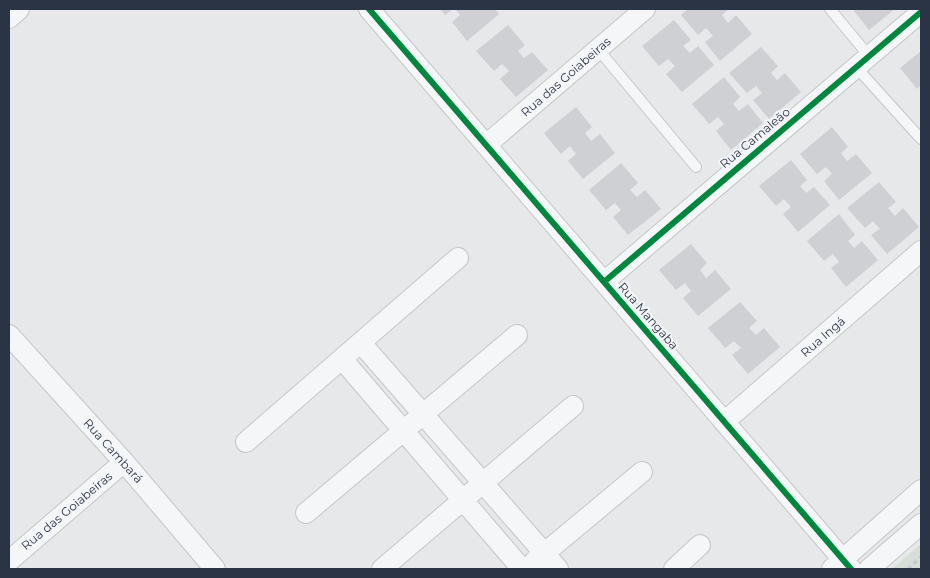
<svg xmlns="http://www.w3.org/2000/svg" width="930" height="578" font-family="Montserrat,sans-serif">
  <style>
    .green { fill: #d6ded6 }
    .building { fill: #ced0d3 }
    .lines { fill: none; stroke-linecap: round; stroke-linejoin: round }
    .service-casing { stroke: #c4c6c8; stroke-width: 12 }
    .minor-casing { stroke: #c4c6c8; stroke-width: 22 }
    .path { stroke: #c5c6ca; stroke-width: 3; stroke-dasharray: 4 4; stroke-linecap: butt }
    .service { stroke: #f5f6f7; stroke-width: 10 }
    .minor { stroke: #f5f6f7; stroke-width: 20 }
    .cycleway-casing { stroke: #f4f6f9; stroke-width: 9 }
    .cycleway { stroke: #00873e; stroke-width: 6 }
    .labels { text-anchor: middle; stroke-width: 4; stroke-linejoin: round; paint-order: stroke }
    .street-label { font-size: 12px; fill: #2b3445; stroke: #f4f6f9 }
  </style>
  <rect width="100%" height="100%" fill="#e6e8ea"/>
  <path class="green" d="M921,544v25h-29z"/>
  <path class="building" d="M440,9h13l-8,6z
    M455,9h40l4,5 -32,27 -15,-19 8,-7z
    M688,9h41l-7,6 6,8 8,-8 16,19 -32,27 -15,-19 8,-6 -7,-8 -8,7 -17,-20z
    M857,9h38l-26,21 -15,-19z
    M674,20l17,20 -8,6 7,7 8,-7 16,19 -32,27 -16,-18 9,-8 -7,-7 -9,7 -17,-20z
    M508,25l17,20 -7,6 6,7 8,-6 16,18 -32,27 -16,-18 9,-8 -7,-7 -8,7 -18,-20z
    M761,47l17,19 -7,7 6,7 8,-7 16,19 -32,27 -16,-19 9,-7 -6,-7 -9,7 -18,-20z
    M921,51v34l-4,4 -17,-21z
    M724,77l16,20 -7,7 6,7 9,-7 15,19 -32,27 -15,-19 8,-7 -6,-7 -9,7 -17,-20z
    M576,107l16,20 -7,6 6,8 9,-7 15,19 -32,26 -15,-18 8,-7 -6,-8 -9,8 -17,-21z
    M832,127l16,20 -7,6 6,8 9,-7 16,19 -33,27 -15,-19 8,-7 -6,-7 -9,7 -17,-20z
    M791,160l16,20 -7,6 6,7 8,-6 16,18 -32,27 -15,-18 8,-7 -7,-8 -8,7 -17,-20z
    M621,163l17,20 -8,7 7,7 8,-7 16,19 -33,26 -15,-18 8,-7 -6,-7 -9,7 -17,-20z
    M879,182l17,20 -8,6 7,8 8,-8 16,19 -32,27 -16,-19 9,-6 -7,-8 -8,7 -18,-20z
    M839,214l16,21 -7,6 6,7 8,-7 16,19 -32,27 -15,-19 8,-6 -6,-8 -9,7 -17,-20z
    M691,244l16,19 -7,7 6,8 9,-8 16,19 -33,27 -15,-18 8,-7 -6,-8 -9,7 -17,-20z
    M740,302l17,19 -8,7 7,7 8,-7 16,19 -32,27 -16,-19 9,-7 -7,-7 -9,7 -17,-20z"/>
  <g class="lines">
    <defs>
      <path id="service" d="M830,9l39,47
        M598,49l98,118
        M856,67l65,72"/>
      <path id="minor" d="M369,9l482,560
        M9,18l10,-9
        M486,145l159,-136
        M604,282l317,-270
        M9,335l115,127 91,107
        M361,343l197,226
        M342,359l180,210
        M724,422l197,-171
        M246,442l212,-184
        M306,513l211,-178
        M9,561l115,-99
        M534,562l108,-90
        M382,569l191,-163
        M674,569l26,-24
        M832,569l89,-79
        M869,569l52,-45"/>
    </defs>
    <use href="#service" class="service-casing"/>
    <use href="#minor" class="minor-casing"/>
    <path class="path" d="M908,569l13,-12"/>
    <use href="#service" class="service"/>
    <use href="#minor" class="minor"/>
    <defs>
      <path id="cycleway" d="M369,9l482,560
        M604,282l317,-270"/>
    </defs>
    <use href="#cycleway" class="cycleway-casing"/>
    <use href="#cycleway" class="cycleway"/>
  </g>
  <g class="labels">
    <g class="street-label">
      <text transform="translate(566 77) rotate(-41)" y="4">Rua das Goiabeiras</text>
      <text transform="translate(755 138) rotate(-40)" y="4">Rua Camaleão</text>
      <text transform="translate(648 316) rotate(49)" y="4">Rua Mangaba</text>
      <text transform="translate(823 337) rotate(-41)" y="4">Rua Ingá</text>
      <text transform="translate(113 451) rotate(48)" y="4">Rua Cambará</text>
      <text transform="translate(67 511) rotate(-40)" y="4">Rua das Goiabeiras</text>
    </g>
  </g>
  <rect width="930" height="578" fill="none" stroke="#2b3445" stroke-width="20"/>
</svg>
